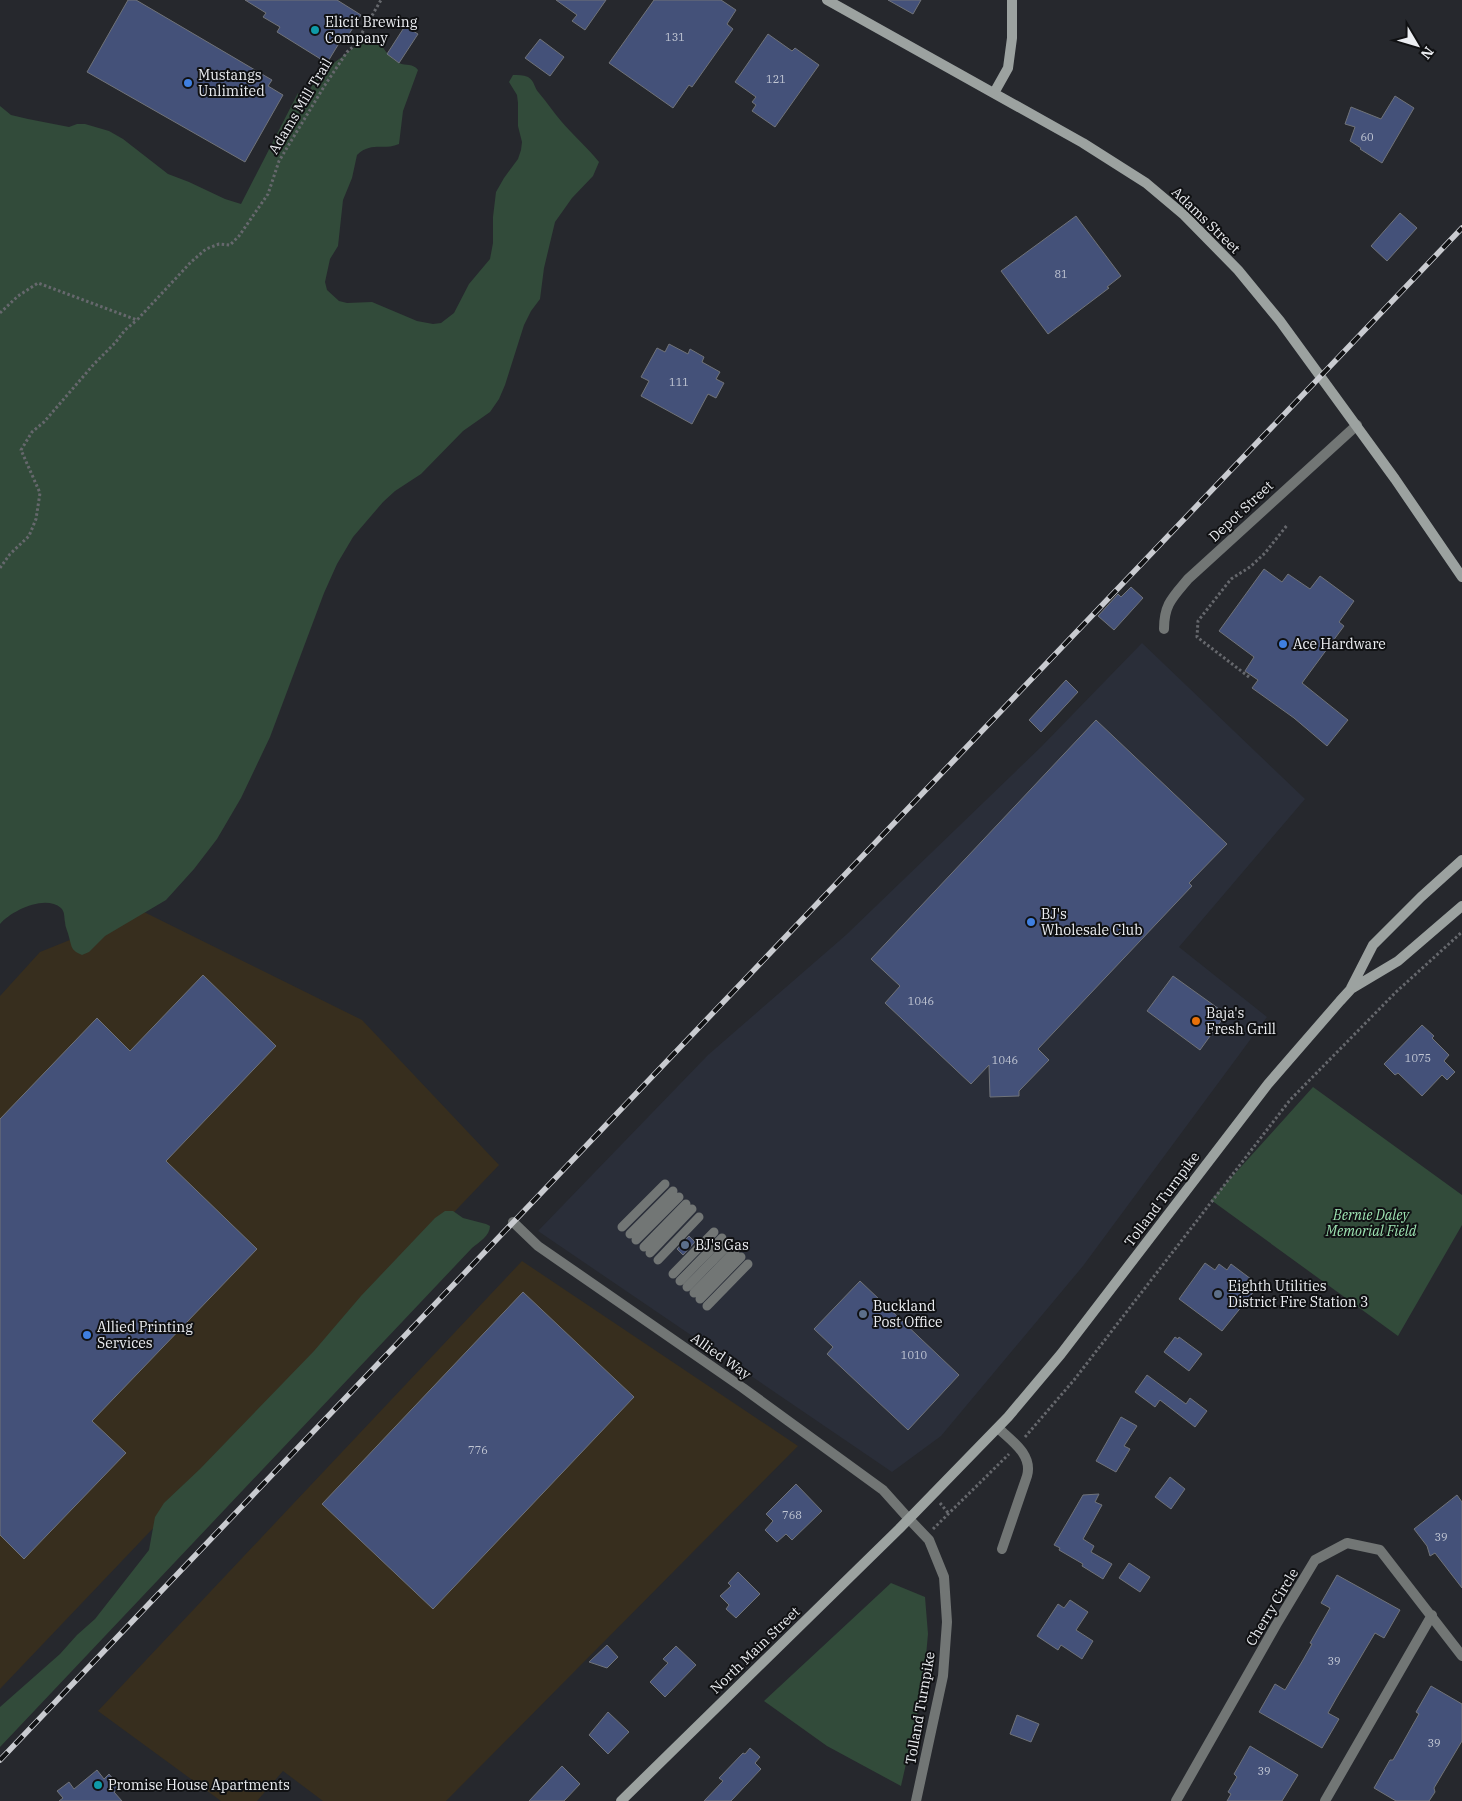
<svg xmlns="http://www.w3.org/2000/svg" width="1462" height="1801" font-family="'IBM Plex Serif',serif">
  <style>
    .built { fill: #2a2e39 }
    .industrial { fill: #372e1e }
    .green { fill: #324b3a }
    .building { fill: #445179; stroke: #707379 }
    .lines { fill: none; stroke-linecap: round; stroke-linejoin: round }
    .path { stroke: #66686d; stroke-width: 3; stroke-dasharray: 2.5 2.5; stroke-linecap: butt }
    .service { stroke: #727675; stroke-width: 9 }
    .minor { stroke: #727675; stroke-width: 10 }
    .tertiary { stroke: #727675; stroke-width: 10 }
    .secondary { stroke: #9ca2a0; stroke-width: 10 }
    .rail-casing { stroke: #c9cbd0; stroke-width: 5.5 }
    .rail { stroke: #101113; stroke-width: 4; stroke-dasharray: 11; stroke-linecap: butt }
    .culture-dot { fill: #0f9aa8; stroke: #101113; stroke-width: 2 }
    .shop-dot { fill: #3f7fe0; stroke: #101113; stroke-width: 2 }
    .food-dot { fill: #e8710a; stroke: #101113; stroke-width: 2 }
    .service-dot { fill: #5c6f8a; stroke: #101113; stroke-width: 2 }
    .labels { text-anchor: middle; stroke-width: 4; stroke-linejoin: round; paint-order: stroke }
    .number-label { font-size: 11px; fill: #c2c7d4 }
    .poi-label { font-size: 14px; fill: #eceef2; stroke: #101113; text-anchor: start }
    .street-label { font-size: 14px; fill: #eceef2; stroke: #101113 }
    .park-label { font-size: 14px; font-style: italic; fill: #9de3b2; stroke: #101113 }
  </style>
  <rect width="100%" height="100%" fill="#26282d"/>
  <path class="built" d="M1142,643l163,156 -126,148 88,70 -184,249 -142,170 -49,36 -354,-241 170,-176 138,-120 195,-188z"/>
  <path class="industrial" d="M142,911l220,109 137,145 -499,524v-693l40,-44z
    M522,1261l276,185 -352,355h-123l-40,-30 -26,30h-36l-123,-90z"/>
  <path class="green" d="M372,37l4,1c6,8 13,20 23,25 7,3 14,0 19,7l-15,41 -4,33c-16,7 -27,-3 -42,11l-5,23 -9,22 -5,46 -8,13 -5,23 2,8 12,11 8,2 25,-1 45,19 16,3 8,-1 13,-10 15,-29 21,-25 3,-16v-26l3,-25 8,-14 14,-19 3,-9 1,-8 -4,-16v-23l-1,-8 -8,-13 4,-7c5,0 10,0 15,2 7,4 6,11 11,16 8,9 14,19 22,28 12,14 26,26 38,41l-6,14 -21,22 -17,24 -11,46 -4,31 -9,12 -7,14 -19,60 -6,14 -9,13 -27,19 -42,43 -26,17 -12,11 -30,35 -16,27 -13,29 -54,144 -29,61 -24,41 -23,30 -28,31 -61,36 -16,16 -7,3c-11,-5 -10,-7 -13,-18 -1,-5 -4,-10 -4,-15 -1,-5 0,-10 -4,-14 -16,-14 -50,3 -61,16v-818l11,9 17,4 41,8 8,-3h8l24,7 14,8 45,35 21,8 36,17 16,5 57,-111 6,7 14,-25 46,-35z
    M1313,1087l149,108v30l-64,111 -187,-136z
    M445,1211h8l10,7 23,6 4,2c0,10 -11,16 -18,22l-472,499v-40l60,-53 17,-19 18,-16 54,-69 6,-33 9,-14 36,-34 114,-118 47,-55 74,-78z
    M891,1583l34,14 3,37 -5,54 -22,98 -74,-40 -63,-45z"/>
  <path class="building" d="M128,0h8l136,80 -4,6 15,9 -38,67 -158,-90z
    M245,0h92l24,15 -17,27 -3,-2 -14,23 -50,-31 3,-5 -17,-10 3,-4z
    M556,0h50l-21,30 -13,-9 5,-6z
    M654,0h67l15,10 -9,14 6,5 -41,58 -3,-2 -16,23 -64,-45z
    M888,0h33l-8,14z
    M405,26l13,8 -19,29 -12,-9z
    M768,34l24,17 3,-3 24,17 -44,62 -23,-16 4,-6 -4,-3 4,-5 -21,-15z
    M540,39l24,18 -14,19 -25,-18z
    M1395,96l19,12 -32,55 -22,-14 1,-1 -11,-7 5,-14 -10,-3 6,-17 30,12z
    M1400,213l17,15 -30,33 -16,-15z
    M1076,216l45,60 -14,11 2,1 -61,46 -47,-63z
    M669,344l19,10 2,-5 14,8 -2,5 18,10 -4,7 8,4 -8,15 -8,-4 -16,30 -51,-28 8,-15 -8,-4 16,-29 8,4z
    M1264,569l18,13 6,-8 22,15 10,-13 34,25 -15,21 5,4 -42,57 46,37 -21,26 -33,-28 -42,-30 6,-8 -13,-9 9,-14 -35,-26z
    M1131,587l12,11 -29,32 -16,-14 20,-22 3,3z
    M1066,680l12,12 -37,40 -12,-12z
    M1096,720l131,124 -38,39 3,3 -154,163 11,11 -30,31v5l-29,1 -1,-32 -18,19 -86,-81 15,-17 -29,-27z
    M203,975l73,71 -110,115 91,88 -165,172 34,32 -102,106 -24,-24v-416l97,-101 33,33z
    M1173,976l53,38 -26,36 -53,-39z
    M1422,1025l12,11 -2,2 17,17 -5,6 11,11 -8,8 -5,-5 -20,21 -24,-23 -3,2 -11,-11z
    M689,1236l6,6 -12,13 -6,-6z
    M1205,1263l10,7 4,-6 8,6 4,-6 28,21 -37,46 -43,-32z
    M860,1281l99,94 -51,55 -81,-76 6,-7 -19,-18z
    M523,1292l111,105 -201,212 -111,-105z
    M1175,1337l3,2 1,-2 23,17 -13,17 -25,-19z
    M1147,1375l39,29 4,-6 17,13 -12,16 -35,-27 -5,7 -20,-15z
    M1121,1417l16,9 -13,20 6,3 -14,23 -20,-11z
    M1170,1477l15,12 -14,20 -16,-12z
    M796,1484l26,27 -30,29 -6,-6 -9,8 -12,-12 8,-9 -7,-7z
    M1099,1494l-4,8 7,3 -19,34 11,7 -3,6 21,12 -9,15 -21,-13 1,-2 -24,-14 1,-2 -6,-3 29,-50z
    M1457,1495l5,7v86l-27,-35 -5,3 -3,-10 -13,-17z
    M1129,1563l21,14 -10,15 -21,-14z
    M738,1572l22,22 -24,24 -10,-9 3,-4 -9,-9 11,-10 -3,-3z
    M1337,1575l63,35 -16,28 -9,-5 -38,64 -9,16 11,6 -17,29 -63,-36 16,-28 10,6 18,-30 9,-16 -2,-1 20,-35 -9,-5z
    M1070,1600l18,12 -12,18 17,11 -11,18 -21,-14 -3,5 -21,-14 21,-32 6,4z
    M607,1645l11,12 -11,11 -18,-6z
    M676,1646l20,19 -31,32 -15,-15 18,-19 -5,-4z
    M1431,1686l31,18v37l-28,47 1,4 -6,9h-33l-22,-13 16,-28h3l26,-46 -3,-2z
    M608,1712l21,20 -21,22 -19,-19z
    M1017,1715l22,9 -8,18 -21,-8z
    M1250,1746l48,29 -16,26h-55l4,-7 -3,-2 9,-15 -3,-3z
    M750,1748l10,9 -5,6 6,6 -30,32h-27l19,-20 -4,-3 24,-25 2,1z
    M562,1766l18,18 -16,17h-35z
    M97,1770l7,9 5,-5 11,13 -6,5 8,9h-63l4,-3 -6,-7 12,-9 5,7z"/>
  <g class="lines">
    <path class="path" d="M0,313l18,-17 20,-13 99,37 54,-58 15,-13 13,-5 11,1 9,-9 29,-42 11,-33 46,-76 22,-33 8,-7 26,-45
      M0,568l10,-14 19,-18 7,-17 4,-26 -19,-43 11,-18 12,-10 50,-58 21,-21 10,-13 12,-10
      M1249,677l-52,-40 1,-16 33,-42 19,-12 15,-14 23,-29
      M1025,1437l49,-57 216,-280 106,-108 66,-60
      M940,1503l9,11
      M933,1529l76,-75"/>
    <path class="service" d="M622,1227l43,-43
      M630,1234l43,-43
      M636,1240l43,-43
      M644,1247l42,-43
      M650,1253l42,-44
      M658,1260l41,-43
      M673,1274l41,-42
      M680,1281l42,-43
      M687,1287l41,-42
      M694,1293l41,-42
      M700,1299l41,-42
      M707,1306l41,-42"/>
    <path class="minor" d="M1164,629c0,-25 9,-32 24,-50l169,-154
      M513,1222l25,24 205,142 140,102 26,29
      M998,1428c14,13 35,27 29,48l-25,73
      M1176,1801l100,-176 39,-65 32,-17 33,7 82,106
      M1325,1801l107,-186"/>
    <path class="tertiary" d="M909,1519l20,21 15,37 3,45 -4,54 -27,125"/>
    <path class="secondary" d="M827,0l256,143 63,40 38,32 54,55 42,51 115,158 67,98
      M994,93l14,-25 4,-30v-38
      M1351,988l22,-43 48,-48 41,-37
      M621,1801l278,-272 109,-112 53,-63 207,-270 72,-83 11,-12 47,-28 64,-55"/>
    <defs>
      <path id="rail" d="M0,1760l1462,-1532"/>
    </defs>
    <use href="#rail" class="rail-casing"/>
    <use href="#rail" class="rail"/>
  </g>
  <g class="culture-dot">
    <circle cx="315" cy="30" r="5"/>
    <circle cx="98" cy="1785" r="5"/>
  </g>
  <g class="shop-dot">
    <circle cx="188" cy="83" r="5"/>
    <circle cx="1283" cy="644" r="5"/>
    <circle cx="1031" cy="922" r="5"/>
    <circle cx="87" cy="1335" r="5"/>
  </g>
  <circle class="food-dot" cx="1196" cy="1021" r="5"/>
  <g class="service-dot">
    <circle cx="685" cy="1245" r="5"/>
    <circle cx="1218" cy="1294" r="5"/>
    <circle cx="863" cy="1314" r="5"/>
  </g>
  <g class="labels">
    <g class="number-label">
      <text x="675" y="41">131</text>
      <text x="776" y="83">121</text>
      <text x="1367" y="141">60</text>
      <text x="1061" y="278">81</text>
      <text x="679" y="386">111</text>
      <text x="921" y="1005">1046</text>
      <text x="1418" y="1062">1075</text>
      <text x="1005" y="1064">1046</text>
      <text x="914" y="1359">1010</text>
      <text x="478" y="1454">776</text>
      <text x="792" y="1519">768</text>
      <text x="1441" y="1541">39</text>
      <text x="1334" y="1665">39</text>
      <text x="1434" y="1747">39</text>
      <text x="1264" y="1775">39</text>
    </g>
    <g class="poi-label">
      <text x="325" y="27">Elicit Brewing<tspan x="325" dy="16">Company</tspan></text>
      <text x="198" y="80">Mustangs<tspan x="198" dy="16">Unlimited</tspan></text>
      <text x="1293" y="649">Ace Hardware</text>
      <text x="1041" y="919">BJ's<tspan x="1041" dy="16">Wholesale Club</tspan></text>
      <text x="1206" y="1018">Baja's<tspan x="1206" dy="16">Fresh Grill</tspan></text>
      <text x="695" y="1250">BJ's Gas</text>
      <text x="1228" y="1291">Eighth Utilities<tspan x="1228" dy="16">District Fire Station 3</tspan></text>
      <text x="873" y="1311">Buckland<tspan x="873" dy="16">Post Office</tspan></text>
      <text x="97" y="1332">Allied Printing<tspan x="97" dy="16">Services</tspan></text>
      <text x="108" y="1790">Promise House Apartments</text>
    </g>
    <g class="street-label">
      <text transform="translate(300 106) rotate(-59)" y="5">Adams Mill Trail</text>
      <text transform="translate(1206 220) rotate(44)" y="5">Adams Street</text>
      <text transform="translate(1241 511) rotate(-43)" y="5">Depot Street</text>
      <text transform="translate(1162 1199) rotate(-53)" y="5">Tolland Turnpike</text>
      <text transform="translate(721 1356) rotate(35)" y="5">Allied Way</text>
      <text transform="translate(1272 1607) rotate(-59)" y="5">Cherry Circle</text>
      <text transform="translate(755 1650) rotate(-44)" y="5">North Main Street</text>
      <text transform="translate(920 1708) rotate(-80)" y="5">Tolland Turnpike</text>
    </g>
    <g class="park-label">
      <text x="1371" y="1220">Bernie Daley<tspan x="1371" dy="16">Memorial Field</tspan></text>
    </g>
  </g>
  <g transform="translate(1417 45) rotate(128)" stroke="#101113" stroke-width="4" paint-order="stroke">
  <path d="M0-4L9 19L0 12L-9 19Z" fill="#eceef2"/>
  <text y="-8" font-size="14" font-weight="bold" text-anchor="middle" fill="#eceef2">N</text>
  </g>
</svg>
